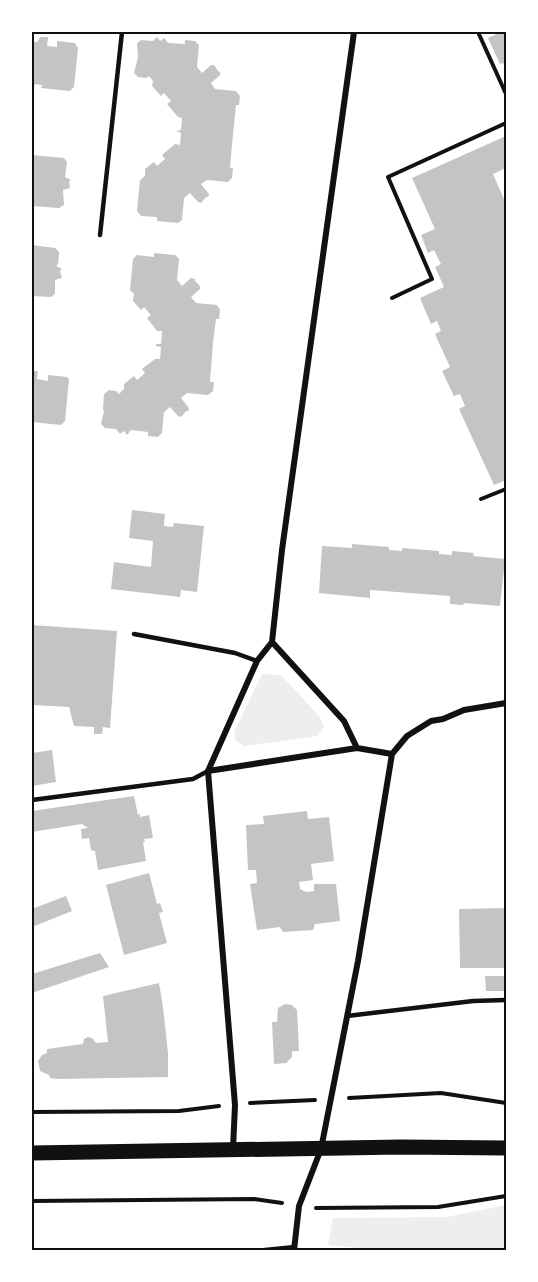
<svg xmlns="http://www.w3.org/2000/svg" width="538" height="1282" font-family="Arial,sans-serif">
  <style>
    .green { fill: #eee }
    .building { fill: #c4c4c4 }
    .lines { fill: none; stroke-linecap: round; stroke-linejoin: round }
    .path { stroke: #111; stroke-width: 4 }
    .service { stroke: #111; stroke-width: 4.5 }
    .minor { stroke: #111; stroke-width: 6 }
    .primary { stroke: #111; stroke-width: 15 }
    .neatline { fill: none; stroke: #111; stroke-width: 2 }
  </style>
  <rect width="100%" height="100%" fill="#fff"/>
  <path class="green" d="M262,674l19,1 39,42 4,10 -6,9 -74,10 -8,-5 -2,-9z
    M506,1205v45h-128l-50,-5 5,-27 113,-1z"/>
  <path class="building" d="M495,32h11v38l-3,-7 -3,1 -12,-26 9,-4z
    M40,37h8l-1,9 10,1v-6l18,2 3,5 -4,39 -4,4 -29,-3 1,-3 -7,-1 -3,7v-49h5z
    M157,37l3,4 4,-3 4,5 17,1v-4l10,1 4,4 -2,22 5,6 9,-8h3l4,6 2,1v3l-9,8 4,6 21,2 4,5 -1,9h-3l-4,39 -2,24h3l-1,10 -4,4 -21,-2 -6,4 8,10 -1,3h-2l-5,6 -3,-1 -8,-9 -6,5 -2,22 -4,3 -21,-2v-4l-16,-1 -4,-5 3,-31 5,-4v-7l9,-7 3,4 8,-7 -3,-4 13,-11 5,1 1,-12 -5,-2 5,-1 1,-12 -4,-1 -11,-13 4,-3 -7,-8 -3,3 -9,-10 1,-5 -4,-5 -3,2 -8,-1 -4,-4 4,-16 -1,-14 4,-3 12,1z
    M506,136v32l-13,6 13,30v276l-12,5 -35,-76 6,-3 -5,-12 -6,2 -12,-25 8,-4 -15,-33 6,-3 -4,-10 -6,3 -11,-26 24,-11 -9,-20 6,-3 -7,-14 -6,3 -7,-18 14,-6 -23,-51z
    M32,155l32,3 3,4 -2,15 6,3 -2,1 1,7 -7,2 1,15 -5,3 -27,-2z
    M32,245l23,3 4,4 -1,12 -2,2 6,3 -2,2 2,7 -7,2v14l-4,3 -19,-1z
    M154,253l21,2 4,4 -2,21 5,6 9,-8 4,1v2l5,5v3l-9,8 5,6 21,2 3,5 -1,9h-3l-3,23 -3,40h4l-1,9 -5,4 -21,-2 -6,5 8,10 -1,3h-2l-5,6 -3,-1 -8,-9 -6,5 -2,21 -4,4 -10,-1v-4l-17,-2 -4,5 -3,-4 -4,3 -4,-5 -11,-1 -4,-4 3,-13 -1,-2 1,-15 5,-4 7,1 3,3 5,-5v-5l10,-8 3,4 8,-7 -3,-4 13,-10h5l1,-12 -5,-1v-2h5l1,-13h-5l-10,-13 4,-3 -7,-8 -3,3 -8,-9 1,-7 -4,-4 3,-31 4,-4 17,2z
    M32,371h6l-1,8 11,2v-6l19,2 2,2 -4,42 -4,4 -29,-3z
    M132,510l33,4 -1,12 9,1 1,-4 30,3 -7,66 -16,-2 -1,7 -69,-8 3,-27 37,5 2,-26 -24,-3z
    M352,544l37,3v3l13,1v-3l37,3v3l13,1v-4l22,2 -1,3 32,3 -5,47 -36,-3 -1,2 -13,-1v-8l-80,-6v8l-51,-5 3,-47 30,2z
    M32,625l85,6 -7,97 -7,-1 -1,7h-8v-7l-20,-1 -5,-19 -37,-2z
    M52,750l4,32 -24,4v-33z
    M134,796l4,19 2,-1v3l9,-2 4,23 -9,1 1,3h-2l3,19 -48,9 -3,-19 -4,-1 -2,-12 -7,1 -1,-10 7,-1 -6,-4 -50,8v-21z
    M307,811l1,8 21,-2 5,44 -23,3 2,16 -14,2 1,7 6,3 8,-1v-7h22l4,37 -25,3 -2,6 -30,2 -3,-5 -23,3 -7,-46 7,-1 -1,-13h-8l-2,-45 18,-1 -1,-8z
    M149,873l8,31 3,-1 3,9 -4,1 8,30 -43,12 -18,-70z
    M66,896l6,15 -40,16v-18z
    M506,908v60h-46l-1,-59z
    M100,953l9,14 -77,26v-19z
    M485,976h21v15h-20z
    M159,983l4,24 5,46v24l-110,2 -8,-1 -1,-3 -9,-4 -2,-10 4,-6 5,-2v-4l36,-5 1,-5 4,-2 4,1 4,5 12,-1 -5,-46z
    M285,1004l7,1 5,5 2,41h-7v6l-6,6 -12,1 -2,-42h5l1,-14z"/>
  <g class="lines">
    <path class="path" d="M478,32l28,62
      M392,298l40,-19 -44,-102 118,-54
      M481,499l25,-10
      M349,1098l92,-5 65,10
      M250,1103l65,-3
      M32,1112l147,-1 40,-5
      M32,1201l222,-2 28,4
      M316,1208l122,-1 68,-11"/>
    <path class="service" d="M100,235l22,-203
      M134,634l101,19 22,8
      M32,800l161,-21 15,-8
      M347,1016l126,-15 33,-1
      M265,1250l30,-3"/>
    <path class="minor" d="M272,642l72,79 13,27
      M208,771l149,-23 35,6
      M233,1149l2,-44 -27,-334 49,-110 15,-19 10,-92 72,-518
      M294,1250l5,-44 22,-57 37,-188 34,-207 15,-18 24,-15 12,-2 21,-9 42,-7"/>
    <path class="primary" d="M32,1153l369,-6 105,1"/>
  </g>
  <rect width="538" height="1282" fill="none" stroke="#ffffff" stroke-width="66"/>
  <rect x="33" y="33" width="472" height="1216" class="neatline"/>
</svg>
